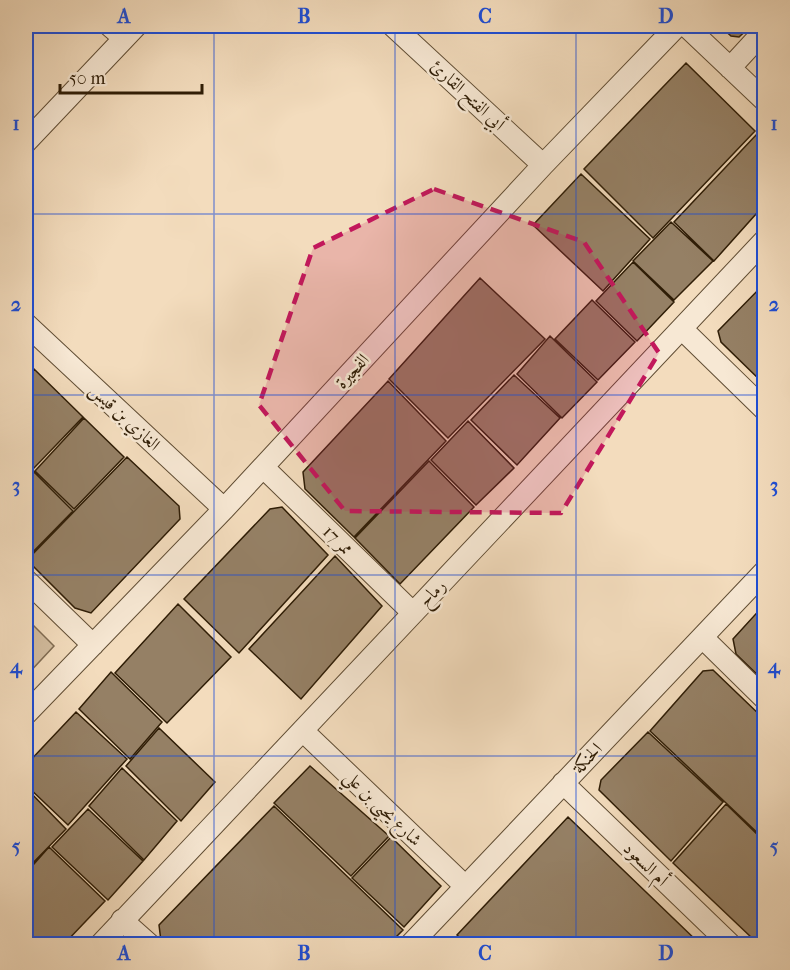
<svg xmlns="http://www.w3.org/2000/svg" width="790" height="970" font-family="'IM FELL French Canon',Amiri,serif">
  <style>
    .green { fill: #d2bc9e; stroke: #806c52; stroke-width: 1.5 }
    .building { fill: #958065; stroke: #2f1d06; stroke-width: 1.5 }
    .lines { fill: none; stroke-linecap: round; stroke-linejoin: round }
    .minor-casing { stroke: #604d34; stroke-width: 23 }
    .minor { stroke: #f7e8d4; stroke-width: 21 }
    .marked { fill: #c2185b; fill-opacity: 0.2; stroke: #c2185b; stroke-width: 4.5; stroke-dasharray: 12 8; stroke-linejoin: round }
    .grid { fill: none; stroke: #1d4ed8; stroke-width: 1.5; stroke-opacity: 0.55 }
    .labels { text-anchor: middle; stroke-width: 5; stroke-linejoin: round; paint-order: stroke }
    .street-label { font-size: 18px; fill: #2f1d06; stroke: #f7e8d4 }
    .neatline { fill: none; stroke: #1d4ed8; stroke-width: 2 }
    .grid-label { font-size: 20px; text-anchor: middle; font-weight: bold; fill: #1d4ed8 }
  </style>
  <rect width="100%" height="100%" fill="#f3dcbd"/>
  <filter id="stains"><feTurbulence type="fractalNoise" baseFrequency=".00333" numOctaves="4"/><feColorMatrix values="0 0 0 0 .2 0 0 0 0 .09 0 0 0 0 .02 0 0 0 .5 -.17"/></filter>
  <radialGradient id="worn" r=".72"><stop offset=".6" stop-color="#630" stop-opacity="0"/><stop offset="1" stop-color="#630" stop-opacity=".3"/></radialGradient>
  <path class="green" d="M26,618l28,28 -28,30z"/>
  <path class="building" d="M720,26h31l-12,11 -8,-1z
    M686,63l69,68 -102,107 -69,-69z
    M757,134l7,6v65l-50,56 -40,-39z
    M581,174l69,65 -47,52 -70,-66z
    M671,222l42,39 -39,39 -41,-39z
    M633,262l41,40 -37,39 -41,-40z
    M480,278l65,61 -97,99 -59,-59z
    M764,284v100l-43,-42 -3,-11z
    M592,300l43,42 -37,38 -43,-41z
    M550,336l47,46 -35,36 -45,-44z
    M34,369l49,48 -49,51 -8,-8v-82z
    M514,375l46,43 -43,47 -46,-45z
    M388,381l58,60 -92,96 -49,-48 -2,-17z
    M84,418l40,39 -50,52 -39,-38z
    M468,421l46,47 -38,37 -45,-45z
    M127,457l52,49 1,13 -89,94 -16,-5 -48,-48z
    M429,461l45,46 -74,77 -45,-46z
    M26,462l6,6 -6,6z
    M34,472l39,39 -47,48v-78z
    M282,507l46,48 -89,98 -55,-54 86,-90z
    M335,556l47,50 -81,93 -52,-50z
    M178,604l53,53 -64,66 -52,-50z
    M764,605v76l-28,-27 -3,-15z
    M713,670l51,49v120l-114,-108 53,-60z
    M111,672l51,50 -32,37 -51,-50z
    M76,712l51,47 -59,66 -42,-40v-20z
    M159,728l56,54 -34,39 -55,-55z
    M648,732l75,70 -52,59 -72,-71 2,-10z
    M310,766l79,70 -38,40 -77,-73z
    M122,768l55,53 -33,39 -55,-54z
    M26,788l40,41 -40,41z
    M726,804l38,37v96l-12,1 -79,-75z
    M274,806l129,124 -14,14h-223l-5,-3 -2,-16z
    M88,809l55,52 -35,39 -56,-53z
    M568,817l132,127h-233l-10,-9z
    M391,837l50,49 -37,41 -52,-49z
    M49,847l56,54 -41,43h-38v-71z"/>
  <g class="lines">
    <defs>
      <path id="minor" d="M110,26l14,12
        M393,26l150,139
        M686,26l78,74
        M730,68l34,-37
        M26,142l110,-116
        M26,324l198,185
        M683,330l81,79
        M263,467l150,146
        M26,580l67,65
        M703,638l61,60
        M26,714l198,-205 319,-344 134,-139
        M303,731l161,154
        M563,783l167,161
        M122,920l27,24
        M101,944l663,-703
        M411,944l353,-372"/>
    </defs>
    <use href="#minor" class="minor-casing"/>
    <use href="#minor" class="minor"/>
  </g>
  <path class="marked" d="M434,189l150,53 75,111 -98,160 -216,-2 -86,-106 54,-157z"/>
  <path class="grid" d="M214,26v918M395,26v918M576,26v918M26,214h738M26,395h738M26,575h738M26,756h738"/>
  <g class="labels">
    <g class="street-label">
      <text transform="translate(468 95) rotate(43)" y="6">أبي الفتح القارئ</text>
      <text transform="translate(352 371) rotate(-47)" y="6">الفجيرة</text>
      <text transform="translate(125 417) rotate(43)" y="6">الغازي بن قيس</text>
      <text transform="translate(338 540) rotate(44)" y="6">ممر 17</text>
      <text transform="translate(432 593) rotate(-46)" y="6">رماح</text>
      <text transform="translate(587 758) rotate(-46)" y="6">الحنكة</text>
      <text transform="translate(383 808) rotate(44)" y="6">شارع يحيى بن علي</text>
      <text transform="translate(646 864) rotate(44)" y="6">أم السعود</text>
    </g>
  </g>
  <rect width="790" height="970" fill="none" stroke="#f3dcbd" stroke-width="66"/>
  <path d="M60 84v9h142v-9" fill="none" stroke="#2f1d06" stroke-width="3"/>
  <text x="69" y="84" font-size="18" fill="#2f1d06" stroke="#f7e8d4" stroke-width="4.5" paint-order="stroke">50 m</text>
  <rect x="33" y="33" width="724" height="904" class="neatline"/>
  <g class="grid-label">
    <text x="124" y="23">A</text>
    <text x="304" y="23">B</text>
    <text x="485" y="23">C</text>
    <text x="666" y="23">D</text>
    <text x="16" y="130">1</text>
    <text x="774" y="130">1</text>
    <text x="16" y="311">2</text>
    <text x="774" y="311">2</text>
    <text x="16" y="492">3</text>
    <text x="774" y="492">3</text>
    <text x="16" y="673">4</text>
    <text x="774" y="673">4</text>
    <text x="16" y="853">5</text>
    <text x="774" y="853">5</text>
    <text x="124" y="960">A</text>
    <text x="304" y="960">B</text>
    <text x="485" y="960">C</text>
    <text x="666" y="960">D</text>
  </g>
  <rect width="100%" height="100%" filter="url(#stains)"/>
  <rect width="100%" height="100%" fill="url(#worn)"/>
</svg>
